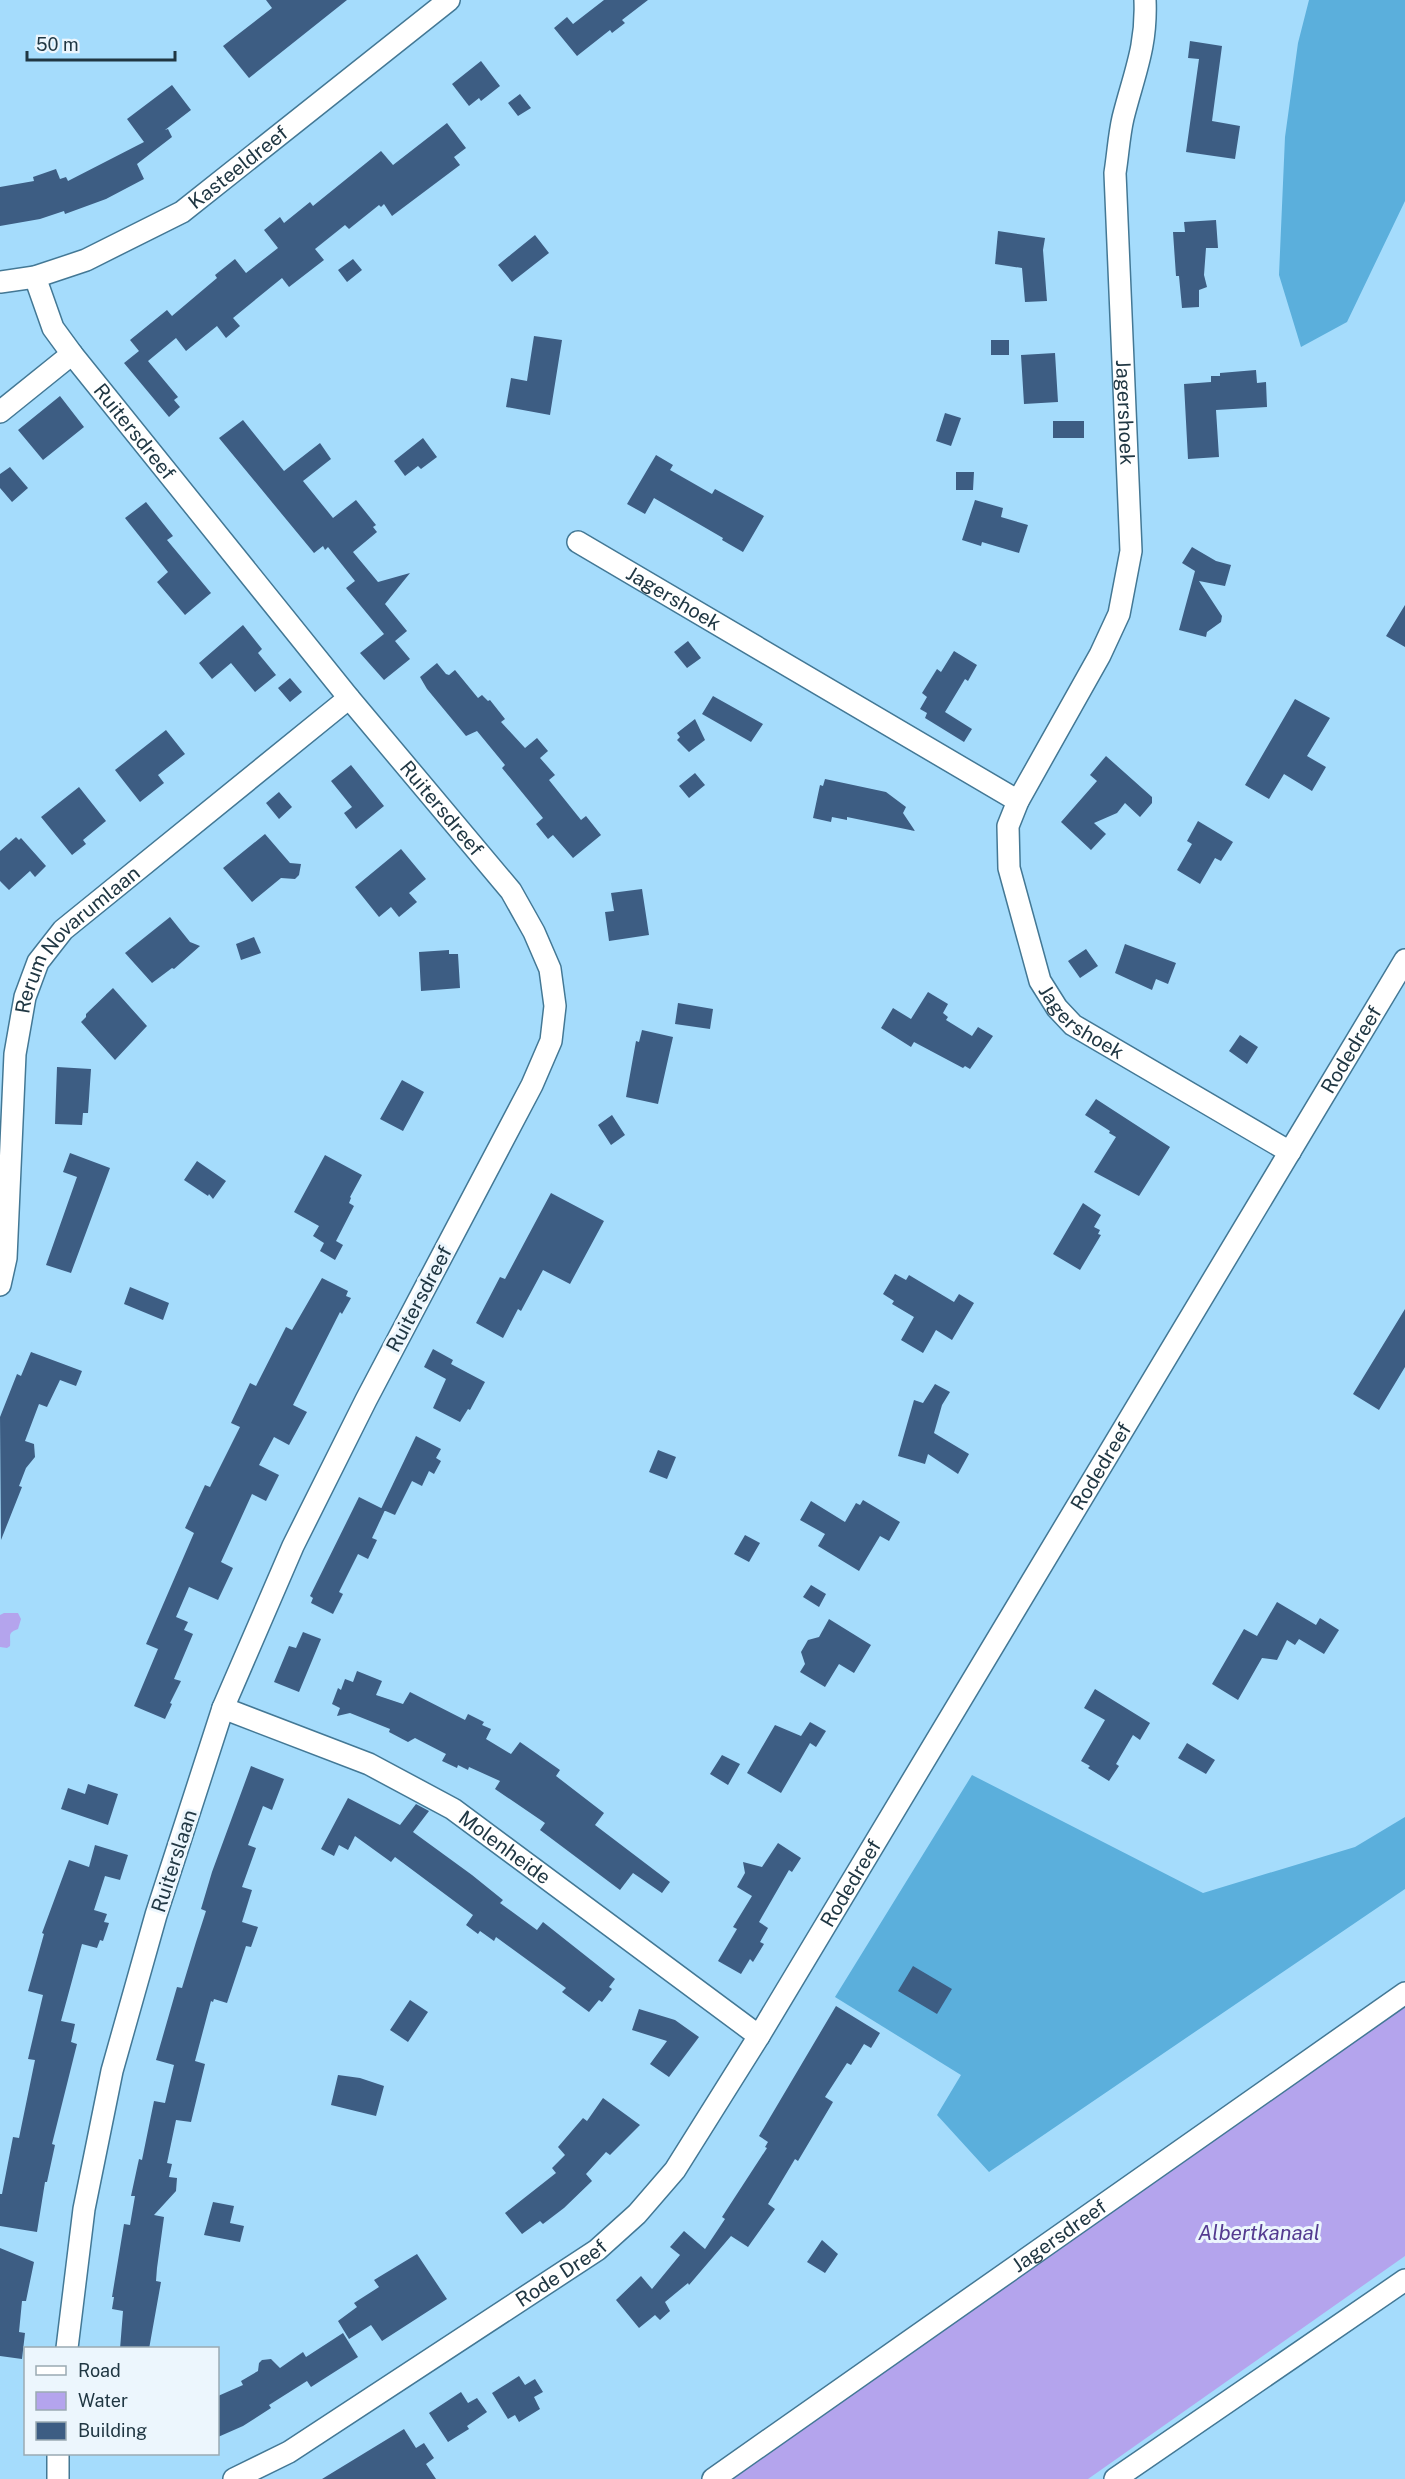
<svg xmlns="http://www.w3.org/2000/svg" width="1405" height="2479" font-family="'Public Sans',sans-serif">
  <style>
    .forest { fill: #5bafdc }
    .water { fill: #b4a4ed }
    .building { fill: #3d5d83 }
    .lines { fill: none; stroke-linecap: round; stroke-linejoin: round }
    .minor-casing { stroke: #437895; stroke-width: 24 }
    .minor { stroke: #fff; stroke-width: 21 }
    .labels { text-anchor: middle; stroke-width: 6; stroke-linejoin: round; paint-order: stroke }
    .street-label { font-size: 20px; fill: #203743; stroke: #ecf6fd }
    .water-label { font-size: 21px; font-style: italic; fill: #543b90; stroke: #ecf6fd }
  </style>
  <rect width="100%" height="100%" fill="#a5dcfc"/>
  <path class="forest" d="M1309,0h96v201l-58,121 -46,25 -22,-72 6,-138 13,-94z
    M972,1775l231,118 152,-46 50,-30v72l-416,283 -52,-57 24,-40 -126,-78z"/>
  <path class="water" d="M4,1613h14l3,6 -3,10c-11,4 -7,6 -8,17l-3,2 -7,-1v-32z
    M1405,2005v251l-317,223h-355z"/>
  <path class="building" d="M266,0h81l-98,78 -26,-32 49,-38z
    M604,0h44l-26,20 3,3 -13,10 -2,-3 -33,26 -23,-28 13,-11 6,7z
    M1190,41l32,5 -10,75 28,5 -5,33 -49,-7 13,-93 -11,-1z
    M481,61l19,25 -19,15 -2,-3 -10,8 -17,-22z
    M172,85l19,25 -26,20 3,-1 4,8 -35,27 7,15 -38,20 -41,15 -1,-3 -24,8 -40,7v-39l34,-6 -1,-4 23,-8 4,10 6,-2 2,4 76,-39 -17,-23z
    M520,94l11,14 -13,8 -10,-13z
    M447,123l19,25 -12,9 6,8 -68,51 -8,-12 -3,3 -2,-2 -30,24 -4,-4 -30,24 9,11 -35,27 -7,-9 -49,40 7,8 -14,12 -9,-12 -31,25 -10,-13 -28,23 30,36 -4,3 6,7 -11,10 -45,-54 15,-12 -9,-11 37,-30 5,6 45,-38 -2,-3 20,-16 11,14 32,-25 -14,-18 16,-13 4,6 26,-21 3,4 68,-55 12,14z
    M1216,220l2,28h-12l-2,27 3,12 -8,3v17l-17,1 -3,-32h-3l-3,-44h12l-1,-10z
    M998,231l47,7 -2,12 4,51 -22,1 -3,-34 -27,-4z
    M535,235l14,18 -37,29 -14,-17z
    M353,259l9,11 -15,12 -9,-12z
    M534,336l28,4 -12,75 -44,-8 5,-29 16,3z
    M991,340h18v15h-18z
    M1055,353l3,49 -34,2 -3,-49z
    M1256,370l1,13 9,-1 1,25 -51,3 3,47 -31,2 -4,-75 27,-2v-6h9v-3z
    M60,396l24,31 -41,33 -25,-30z
    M945,413l16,5 -10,28 -15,-5z
    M243,420l41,51 36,-28 11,16 -28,22 30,37 23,-18 20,25 -3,2 4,5 -24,20 25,30 32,-9 -25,31 22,27 -12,10 15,18 -26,21 -24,-27 24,-19 -38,-46 9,-7 -27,-34 -3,3 -2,-4 -9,7 -95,-115z
    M1053,421h31v17h-31z
    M423,438l14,19 -16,12 -3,-3 -13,10 -11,-15z
    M656,455l17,10 -3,5 42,24 3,-5 49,27 -21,36 -21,-12 1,-2 -69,-40 -9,16 -18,-10z
    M10,467l18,21 -16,14 -12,-14v-14z
    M956,472h18l-1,18h-17z
    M975,500l28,8 -2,9 27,8 -9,28 -37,-11 -1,4 -19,-6z
    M146,502l27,34 -6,4 44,53 -26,22 -28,-33 11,-10 -43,-54z
    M1192,547l24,14 15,4 -6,21 -26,-5 23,35 -1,6 -14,10 -1,5 -27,-7 16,-59 -13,-8z
    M1405,605v42l-19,-11z
    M243,625l19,24 -4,4 18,22 -21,17 -24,-29 -19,16 -13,-16z
    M688,641l13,17 -14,10 -13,-16z
    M954,651l23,14 -9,16 -3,-2 -20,33 27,17 -8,13 -39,-24 2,-5 -7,-4 7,-12 -5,-4 15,-24 4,3z
    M437,663l9,11 3,1 6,-5 23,28 4,-3 6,6 2,-1 15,19 -4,3 24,26 12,-10 11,13 -8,7 15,17 -6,5 32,40 5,-4 15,19 -28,23 -20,-23 -5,4 -12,-15 7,-6 -41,-50 3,-3 -28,-34 -11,5 -39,-47 -7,-12z
    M290,678l12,14 -12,10 -12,-14z
    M713,696l50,28 -12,18 -49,-28z
    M1295,699l35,19 -23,38 19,11 -14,24 -28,-17 -15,25 -24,-14z
    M695,719l10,21 -16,12 -12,-12 3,-3 -3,-4z
    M166,730l19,24 -27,21 6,8 -24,19 -25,-32z
    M1106,756l46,41v6l-12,14 -15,-14 -8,10 -23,10 12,11 -15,16 -30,-28 36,-41 -7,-6z
    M351,765l33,41 -28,23 -12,-16 8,-6 -21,-26z
    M695,773l10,12 -16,13 -10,-12z
    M825,779l61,13 20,15 -3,6 12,18 -68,-14v3l-15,-3 -1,5 -18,-4 7,-33 3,1z
    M79,787l27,34 -23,19 3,4 -14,11 -31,-38z
    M279,792l13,15 -13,12 -13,-16z
    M1198,821l35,21 -12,19 -6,-3 -15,26 -23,-14 15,-26 -5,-3z
    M265,834l25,29 11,1 -2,11 -4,4 -14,-1 -29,24 -29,-34z
    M16,837l3,3 2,-2 25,28 -11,11 -5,-6 -21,19 -9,-9v-30z
    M401,849l25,30 -17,14 8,9 -18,15 -8,-10 -12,10 -24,-30z
    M642,889l7,46 -40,6 -4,-29 9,-1 -3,-18z
    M170,917l20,25 10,4 -26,23 -2,-1 -20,15 -27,-30z
    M254,937l7,16 -20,7 -5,-16z
    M1125,944l51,19 -8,21 -12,-5 -4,11 -37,-17z
    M1086,949l12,17 -18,12 -12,-17z
    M449,950v4h9l2,34 -39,3 -2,-39z
    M113,988l34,38 -32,34 -34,-38 5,-5v-3z
    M928,992l20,12 -5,9 5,4 -2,3 26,16 6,-9 15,9 -23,33 -5,-3 -2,2 -49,-26 -3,5 -30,-19 12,-20 18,11z
    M678,1003l35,6 -3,20 -35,-5z
    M642,1030l31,7 -15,67 -32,-7 10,-56 3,1z
    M1240,1035l18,12 -11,17 -18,-13z
    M57,1067l34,2 -3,44h-5l-1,12 -27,-1z
    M402,1080l22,12 -21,39 -23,-12z
    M1096,1099l74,48 -31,49 -45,-24 22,-35 -7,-4 1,-2 -25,-16z
    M612,1115l13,20 -14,10 -13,-20z
    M70,1153l40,15 -39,105 -25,-8 31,-88 -14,-5z
    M325,1155l37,20 -12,22 1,1 -2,5 5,3 -18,35 7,4 -8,15 -15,-9 4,-8 -11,-7 6,-10 -25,-14z
    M197,1161l29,20 -13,18 -4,-5 -1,2 -24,-16z
    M551,1193l53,28 -34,63 -27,-14 -22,41 -3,-2 -15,29 -27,-15 24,-46 5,2z
    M1083,1203l18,12 -7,12 6,3 -2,4 3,1 -21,35 -27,-16z
    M895,1274l11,6 3,-5 45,27 5,-8 15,9 -22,37 -16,-10 -13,23 -22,-13 13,-23 -22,-13 2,-3 -11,-7z
    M322,1278l26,13 -2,5 5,2 -9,16 -2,-2 -47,93 14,7 -18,33 -15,-8 -15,28 20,10 -13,26 -14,-7 -31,68 12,6 -15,32 -29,-13 -13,30 12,5 -4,8 9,4 -19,45 7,2 -11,22 2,1 -7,15 -31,-13 24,-57 -12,-5 48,-111 -9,-5 20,-43 5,2 30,-60 -9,-4 19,-40 6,3 30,-59 6,3z
    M130,1287l39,16 -6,17 -39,-16z
    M1405,1309v58l-26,43 -26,-16z
    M433,1349l20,11 -2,4 34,18 -15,28 -2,-1 -8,13 -27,-14 13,-29 -22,-12z
    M31,1352l51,19 -6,15 -16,-6 -13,27 -8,-3 -14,37 9,3 1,13 -9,11 -7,18 3,1 -21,53 -1,-123 17,-43 4,2z
    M935,1384l15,8 -8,13 -8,28 35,21 -11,20 -30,-20 -3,10 -27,-8 16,-56 9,3z
    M416,1436l25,13 -5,9 5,3 -7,13 -5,-3 -7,15 -10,-5 -17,34 -14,-6z
    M658,1450l18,7 -9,22 -18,-7z
    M359,1497l26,13 -13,28 5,2 -9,19 -10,-5 -19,38 4,2 -10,20 -22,-11 2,-5 -3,-2z
    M863,1500l37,22 -11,19 -9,-5 -21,35 -41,-25 7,-12 -25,-14 11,-19 34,21 11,-19 4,2z
    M745,1535l15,8 -11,19 -15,-8z
    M811,1585l15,9 -7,13 -16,-10z
    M1277,1602l39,23 4,-7 19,12 -15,24 -25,-15 -4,6 -8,-5 -10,20 -15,-2 -24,42 -26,-16 32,-55 13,7z
    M829,1619l42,26 -17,28 -15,-9 -14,23 -25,-15 5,-8 -4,-12 7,-12 11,-3z
    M303,1632l18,7 -22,53 -25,-10 15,-36 7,2z
    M357,1671l25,10 -6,14 27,9 7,-12 55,28 3,-6 16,8 -2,3 9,4 -5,10 25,15 9,-12 40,28 -4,6 48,37 -9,12 75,57 -8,11 -29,-20 -13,17 -80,-60 5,-7 -50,-34 5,-8 -31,-14 -1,3 -10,-5 -1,3 -15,-7 4,-7 -31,-16 -7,4 -19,-10 1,-3 -40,-16 -13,3 3,-8 -8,-4 6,-16 3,2 4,-11 8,3z
    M1095,1689l55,34 -10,17 -7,-5 -17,29 3,2 -10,15 -21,-13 2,-2 -9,-5 24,-41 -21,-12z
    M810,1722l16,9 -10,16 -6,-4 -29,50 -34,-20 28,-48 26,11z
    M1187,1743l28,17 -9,14 -28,-16z
    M722,1755l18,9 -12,21 -18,-11z
    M251,1766l33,13 -12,31 -9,-4 -15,39 8,3 -14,39 10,3 -10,32 16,5 -7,20 -5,-1 -19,57 -13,-4 -1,3 -2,-1 -16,60 10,3 -14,58 -15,-2 -9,43 5,1 -3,13 8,1 -1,13 -22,24 10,2 -7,51 -1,13 5,1 -12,67h-29l3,-38 -11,-2 2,-12h-2l12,-73 6,1 5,-29h-4l8,-37 3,1 12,-59 11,2 9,-38 -18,-5 21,-73 5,1 14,-46 10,-31 -5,-2 11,-37z
    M88,1784l30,10 -10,31 -47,-16 7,-21 17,6z
    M348,1798l52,27 16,-21 13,7 -16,21 59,43 31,25 -3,3 37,27 6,-8 72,57 -6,8 3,2 -10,13 -3,-2 -10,12 -27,-20 4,-4 -70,-51 -2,4 -14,-10 -2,3 -12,-9 7,-10 -78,-58 -4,5 -36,-26 -7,14 -9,-5 -5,11 -13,-7z
    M778,1843l23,15 -9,14 -3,-2 -30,52 9,6 -8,14 4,2 -11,18 -3,-3 -9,15 -23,-13 19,-32 -4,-2 19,-31 -15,-9 8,-14 -2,-11 19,5z
    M95,1845l33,10 -8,25 -15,-4 -11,34 13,4 -3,8 5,1 -6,18 -3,-1 -3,8 -15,-4 -21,77 14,3 -4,18 6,2 -25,100 3,1 -8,37h-2l-8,50 -37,-6v-32h2l11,-57 6,1 16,-78 -7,-1 15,-64 -15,-4 16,-57 -2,-1 27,-73 20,7z
    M913,1966l39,23 -15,25 -39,-23z
    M410,2000l18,12 -20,30 -18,-12z
    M836,2006l44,27 -9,15 -7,-4 -13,21 -4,-2 -22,34 8,5 -35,59 -3,-2 -27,45 7,5 -27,38 -17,-11 -42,49 -1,-2 -23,19 5,9 -10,9 -5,-5 -16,13 -23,-28 25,-24 11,13 28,-34 -10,-8 14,-16 21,18 20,-30 -3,-2 45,-69 -2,-1 3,-5 -9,-6z
    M639,2009l36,11 24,17 -30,40 -19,-13 17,-23 -35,-11z
    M338,2075l22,3 24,8 -8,30 -45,-11z
    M603,2098l37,27 -30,30 -4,-3 -20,22 6,7 -28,27 -21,16 -3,-3 -18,13 -17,-21 51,-40 -4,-5 13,-13 -7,-8 25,-29 4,3z
    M213,2202l21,4 -4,17 14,3 -4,16 -36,-7z
    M822,2240l16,14 -13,19 -18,-11z
    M0,2248l34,14 -8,39h-4l-3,31 6,1 -3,26 -22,-3z
    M417,2254l30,45 -65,42 -11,-16 -22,14 -11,-18 19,-14 -3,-4 25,-16 -5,-7z
    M343,2333l15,24 -47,30 -4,-6 -38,24 2,3 -28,18 -25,11v-41l25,-11 -2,-4 17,-10 1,-8 3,-3 9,-1 9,9 23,-16 3,5z
    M519,2376l6,9 10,-6 8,13 -9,5 6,12 -21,13 -4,-7 -7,4 -16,-26z
    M461,2392l7,11 9,-5 10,14 -20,14 2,3 -21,13 -19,-29z
    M404,2429l12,19 8,-5 10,15 -8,6 10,15h-114z"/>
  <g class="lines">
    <defs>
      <g id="minor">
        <path id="s1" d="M1145,0c2,47 -11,74 -22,118 -4,17 -5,36 -8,55l16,378 -12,63 -19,41 -82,146 -10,25 1,42 31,113 17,27 16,17 217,127"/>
        <path id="s2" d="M35,277l18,51 19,26 277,344 162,193 23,41 16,37 5,37 -4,35 -19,44 -166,315 -73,146 -70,162 -67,207 -44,156 -28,138 -17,139"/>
        <path id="s3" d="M0,282l35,-5 51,-17 96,-48 267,-212"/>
        <path d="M0,412l72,-58"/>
        <path id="s4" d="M578,542l440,259"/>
        <path id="s5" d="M0,1285l6,-27 9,-204 10,-57 13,-35 25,-32 286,-232"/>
        <path id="s6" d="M223,1708l146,56 84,45 306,227"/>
        <path d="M58,2454v25"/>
        <path id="s7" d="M234,2479l55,-27 308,-202 40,-36 38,-44 84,-134 646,-1076"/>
        <path id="s8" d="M713,2479l692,-486"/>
        <path d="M1115,2479l290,-199"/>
      </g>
    </defs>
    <use href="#minor" class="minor-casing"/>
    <use href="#minor" class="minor"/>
  </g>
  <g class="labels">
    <g class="street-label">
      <text dy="7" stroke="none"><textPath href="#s3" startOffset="268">Kasteeldreef</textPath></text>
      <text dy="7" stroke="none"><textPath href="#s1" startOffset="416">Jagershoek</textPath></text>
      <text dy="7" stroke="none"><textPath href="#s2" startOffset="186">Ruitersdreef</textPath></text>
      <text dy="7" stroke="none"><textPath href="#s4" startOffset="111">Jagershoek</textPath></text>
      <text dy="7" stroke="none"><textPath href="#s2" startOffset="672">Ruitersdreef</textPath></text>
      <text dy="7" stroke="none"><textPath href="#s5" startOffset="368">Rerum Novarumlaan</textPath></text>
      <text dy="7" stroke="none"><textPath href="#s1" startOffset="1077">Jagershoek</textPath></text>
      <text dy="7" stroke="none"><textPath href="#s7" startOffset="1850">Rodedreef</textPath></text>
      <text transform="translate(419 1299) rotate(-62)" y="7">Ruitersdreef</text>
      <text dy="7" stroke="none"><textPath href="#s7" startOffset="1364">Rodedreef</textPath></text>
      <text dy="7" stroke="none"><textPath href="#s6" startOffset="316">Molenheide</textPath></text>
      <text transform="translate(174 1861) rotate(-72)" y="7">Ruiterslaan</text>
      <text dy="7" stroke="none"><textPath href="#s7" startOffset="878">Rodedreef</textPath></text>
      <text dy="7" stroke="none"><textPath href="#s8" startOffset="423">Jagersdreef</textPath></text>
      <text dy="7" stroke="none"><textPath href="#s7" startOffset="387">Rode Dreef</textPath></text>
    </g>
    <g class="water-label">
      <text x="1259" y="2240">Albertkanaal</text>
    </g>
  </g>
  <rect x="24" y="2347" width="195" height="108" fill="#ecf6fd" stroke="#9aaab3" stroke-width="1.5"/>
  <rect x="36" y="2366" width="30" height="9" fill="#ffffff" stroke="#9aaab3" stroke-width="1.5"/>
  <text x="78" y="2377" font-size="18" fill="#203743">Road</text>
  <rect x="36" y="2392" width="30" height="18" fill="#b4a4ed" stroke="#9aaab3" stroke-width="1.5"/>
  <text x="78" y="2407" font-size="18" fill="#203743">Water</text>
  <rect x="36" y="2422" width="30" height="18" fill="#3d5d83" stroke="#9aaab3" stroke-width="1.5"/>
  <text x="78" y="2437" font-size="18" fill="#203743">Building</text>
  <path d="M27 51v9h148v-9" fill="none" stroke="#203743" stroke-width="3"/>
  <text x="36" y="51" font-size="18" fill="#203743" stroke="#ecf6fd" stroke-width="4.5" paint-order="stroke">50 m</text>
</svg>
